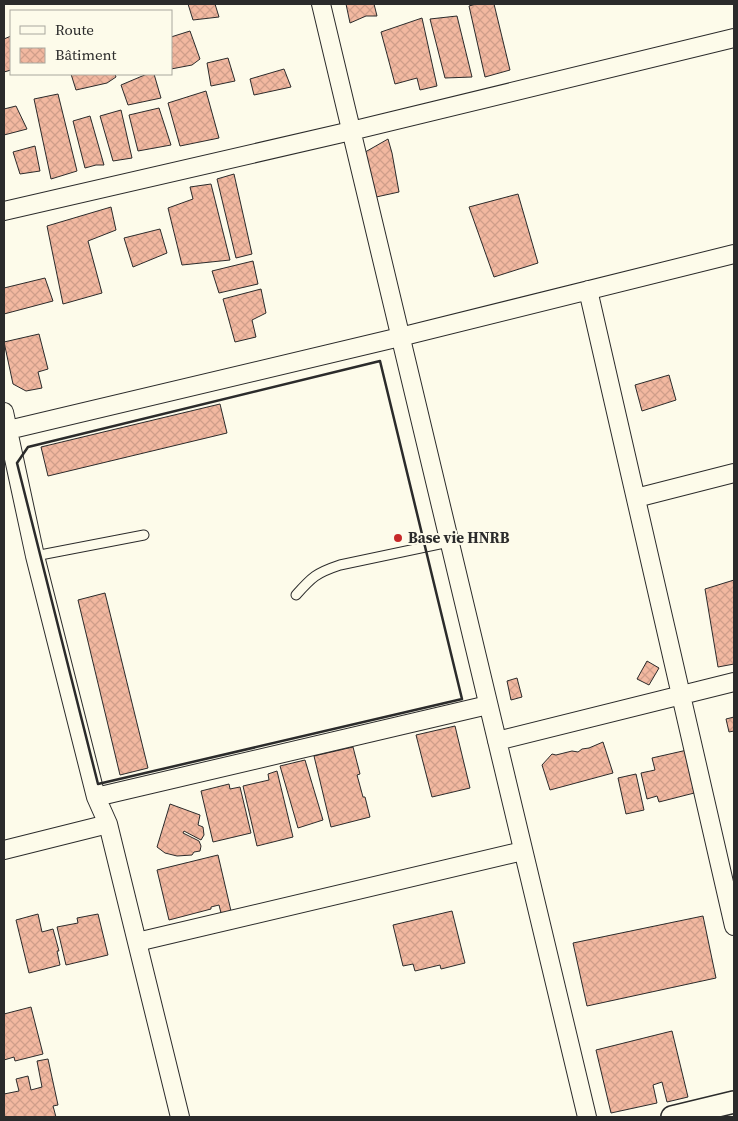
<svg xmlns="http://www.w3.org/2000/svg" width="738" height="1121" font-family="'Source Serif 4',serif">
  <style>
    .building { fill: url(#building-cross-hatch); stroke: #2b2b2b }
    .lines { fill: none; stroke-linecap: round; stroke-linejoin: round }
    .service-casing { stroke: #2b2b2b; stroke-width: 11 }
    .minor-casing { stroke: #2b2b2b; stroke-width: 20 }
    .tertiary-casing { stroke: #2b2b2b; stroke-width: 24 }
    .service { stroke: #fdfbea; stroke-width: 9 }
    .minor { stroke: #fdfbea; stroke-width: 18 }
    .tertiary { stroke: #fdfbea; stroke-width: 21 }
    .wall { stroke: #2b2b2b; stroke-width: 2.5 }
    .poi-dot { fill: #c62828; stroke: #fdfbea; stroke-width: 2 }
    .labels { text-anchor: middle; stroke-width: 4; stroke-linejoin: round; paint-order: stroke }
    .poi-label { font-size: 15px; font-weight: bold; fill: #2b2b2b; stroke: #fdfbea; text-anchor: start }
  </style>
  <defs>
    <pattern id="building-cross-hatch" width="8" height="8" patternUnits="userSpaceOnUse" patternTransform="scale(1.25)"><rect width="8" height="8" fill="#f2b8a0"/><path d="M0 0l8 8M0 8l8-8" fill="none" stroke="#d09e8a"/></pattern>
  </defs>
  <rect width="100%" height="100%" fill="#fdfbea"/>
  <path class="building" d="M188,4h27l4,13 -26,3z
    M346,4h28l3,12h-11l-16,7z
    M476,4h18l16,66 -25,7 -16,-71z
    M457,16l15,61 -27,1 -15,-59z
    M422,18l15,68 -17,4 -3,-12 -22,6 -14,-52z
    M190,31l10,28 -8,6 -21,4v-32z
    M11,36v34l-7,2v-33z
    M228,58l7,23 -24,5 -4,-23z
    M284,69l7,18 -37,8 -4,-16z
    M71,74h44l1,3 -9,6 -31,7z
    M147,74h7l7,24 -33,7 -7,-20z
    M206,91l13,47 -39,8 -12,-43z
    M58,94l19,77 -26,8 -17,-80z
    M16,106l11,23 -23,6v-26z
    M159,108l12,37 -33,6 -9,-36z
    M121,110l11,48 -19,3 -13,-45z
    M90,116l14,49h-8l-11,3 -12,-47z
    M388,139l4,14 7,39 -32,7 -14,-40z
    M35,146l5,25 -20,3 -7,-22z
    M234,174l18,80 -16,4 -19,-79z
    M211,184l19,76 -48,5 -14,-57 25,-9 -3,-12z
    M518,194l20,69 -44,14 -25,-70z
    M111,207l5,23 -28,11 14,52 -39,11 -16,-78z
    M160,229l7,24 -34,14 -9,-29z
    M253,261l5,23 -39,9 -7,-22z
    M45,278l8,23 -49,13v-26z
    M261,289l5,24 -14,7 4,17 -21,5 -12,-43z
    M39,334l9,35 -10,3 4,16 -16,3 -13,-7 -9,-42z
    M669,375l7,25 -34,11 -7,-26z
    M220,404l7,29 -179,43 -7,-29z
    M734,580v84l-16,3 -13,-78z
    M105,593l43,175 -28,7 -42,-175z
    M647,661l12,7 -10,17 -12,-6z
    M517,678l5,19 -11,3 -4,-19z
    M734,717v14l-5,1 -3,-13z
    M455,726l15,62 -38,9 -16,-62z
    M603,742l10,31 -63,17 -8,-25 10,-11 4,1 16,-4 6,1 4,-3 7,-1z
    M353,747l7,27 -3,1 6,22h2l5,20 -39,10 -17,-71z
    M696,748l10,42 -47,12 -2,-6 -10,3 -6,-26 14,-3 -3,-12z
    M305,760l18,60 -25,8 -18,-62z
    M277,771l16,66 -36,9 -14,-60 26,-6 -1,-6z
    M636,774l8,36 -18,4 -8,-36z
    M229,784l1,5 10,-2 11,46 -38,9 -12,-51z
    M170,804l30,11 -2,10 5,2 1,8 -3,5 -17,-9 -1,2 16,8 2,5 -1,5 -6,1 -2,3 -15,1 -12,-3 -8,-6z
    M218,855l13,56 -10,2 -2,-8 -8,2v2l-42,11 -12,-50z
    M452,911l13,52 -24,6 -1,-4 -25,6 -2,-7 -10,2 -10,-41z
    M38,914l4,18 11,-3 6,22h-2l3,14 -31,8 -13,-53z
    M98,914l10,41 -42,10 -9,-38 21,-4 -1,-5z
    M703,916l13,62 -129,28 -14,-63z
    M31,1007l12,47 -28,7 -1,-4 -10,3v-46z
    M672,1031l16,66 -21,5 -5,-20 -9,3 4,18 -46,10 -15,-63z
    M48,1059l10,46 -5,1 3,11h-52v-23l15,-3 -3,-12 12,-3 3,14 11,-3 -5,-26z"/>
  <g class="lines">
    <defs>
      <path id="service" d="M35,556l109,-21
        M296,595c16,-18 20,-22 44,-30l109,-23"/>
      <path id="minor" d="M321,4l266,1113
        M4,211l347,-80 383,-93
        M588,290l146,636
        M4,412l31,144 61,241 12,27 72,293
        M4,431l396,-94 334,-83
        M636,498l98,-25
        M497,741l237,-59
        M96,797l392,-92
        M4,850l104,-26
        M137,942l386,-91"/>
      <path id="tertiary" d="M672,1117l62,-15"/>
    </defs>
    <use href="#service" class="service-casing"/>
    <use href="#minor" class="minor-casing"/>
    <use href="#tertiary" class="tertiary-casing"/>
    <use href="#service" class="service"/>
    <use href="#minor" class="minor"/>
    <use href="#tertiary" class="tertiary"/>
    <path class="wall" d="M380,361l82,338 -364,85 -81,-321 11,-16z"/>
  </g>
  <circle class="poi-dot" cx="398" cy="538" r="5"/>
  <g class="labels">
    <g class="poi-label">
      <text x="408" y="543">Base vie HNRB</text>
    </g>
  </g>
  <rect width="738" height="1121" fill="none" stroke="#2b2b2b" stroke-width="10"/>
  <rect x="10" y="10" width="162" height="65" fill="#fdfbea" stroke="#a9a89e"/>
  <rect x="20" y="26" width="25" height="8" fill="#fdfbea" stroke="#a9a89e"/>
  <text x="55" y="35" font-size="15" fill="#2b2b2b">Route</text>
  <rect x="20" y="48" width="25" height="15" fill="url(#building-cross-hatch)" stroke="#a9a89e"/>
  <text x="55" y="60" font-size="15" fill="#2b2b2b">Bâtiment</text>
</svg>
